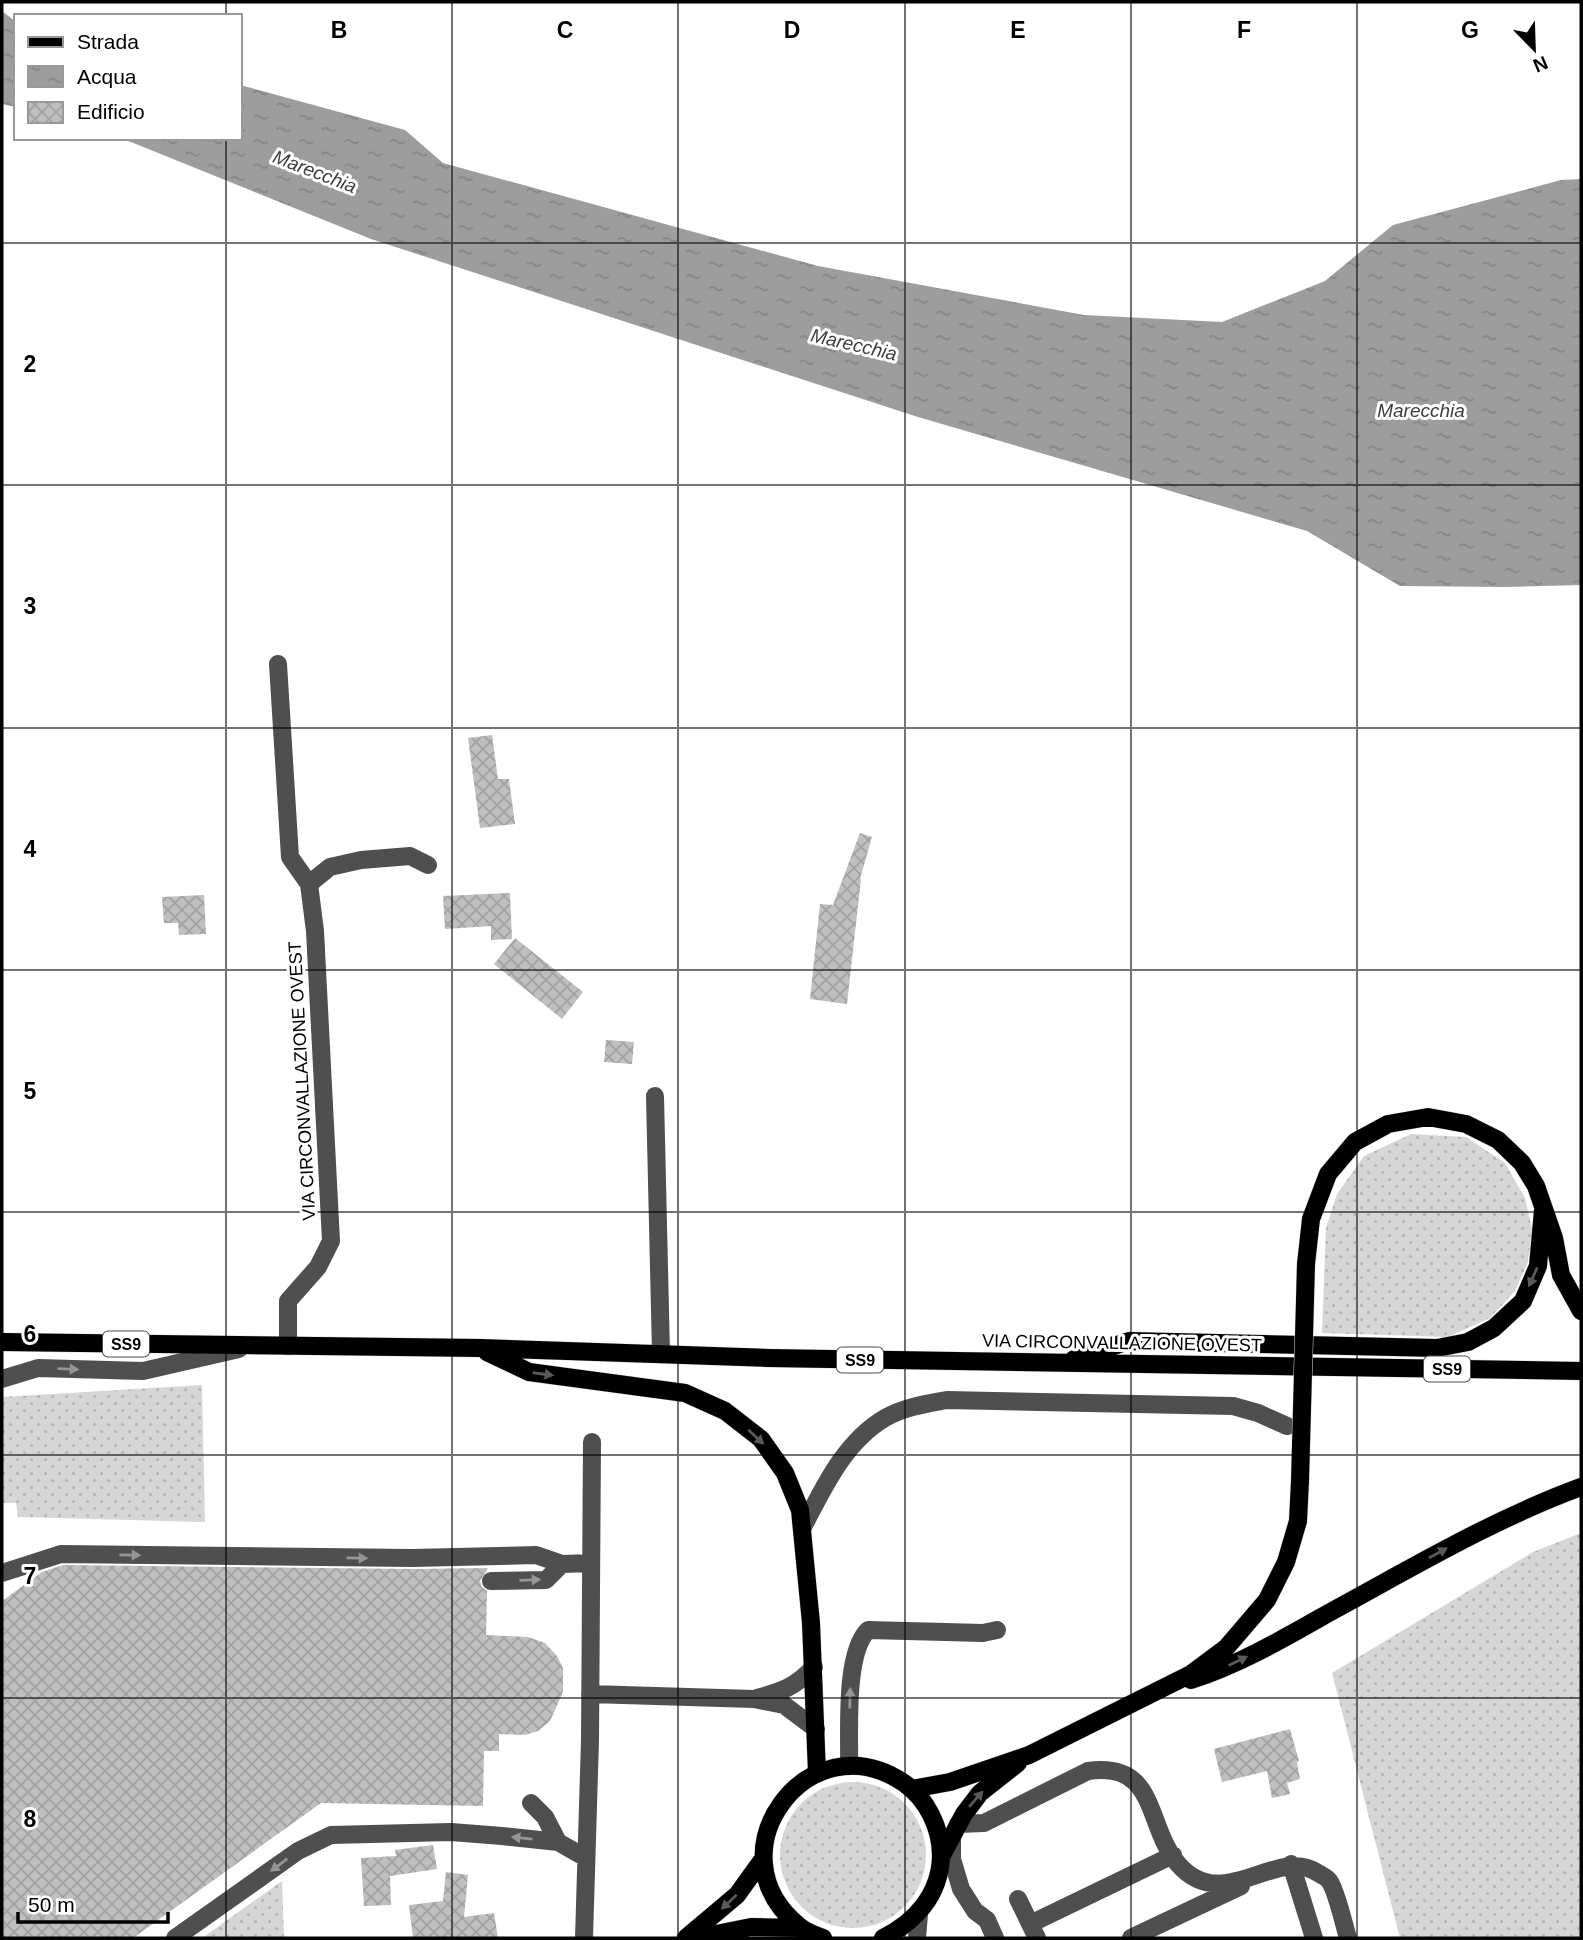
<svg xmlns="http://www.w3.org/2000/svg" width="1583" height="1940" font-family="Arial,sans-serif">
  <style>
    .grass { fill: url(#grass-dots) }
    .water { fill: url(#water-ripples) }
    .building { fill: url(#building-cross-hatch) }
    .lines { fill: none; stroke-linecap: round; stroke-linejoin: round }
    .major-casing { stroke: #dbdbdb; stroke-width: 19 }
    .minor { stroke: #4f4f4f; stroke-width: 18 }
    .major { stroke: #000; stroke-width: 18 }
    .major-bridge-casing { stroke: #dbdbdb; stroke-width: 19; stroke-linecap: butt }
    .major-bridge { stroke: #000; stroke-width: 18 }
    .oneway { fill: #595959 }
    .oneway2 { fill: #959595 }
    .grid { fill: none; stroke: #000; stroke-width: 2; stroke-opacity: 0.55 }
    .labels { text-anchor: middle; stroke-width: 6; stroke-linejoin: round; paint-order: stroke }
    .shield { fill: #fff; stroke: #4c4c4c; stroke-width: 2 }
    .shield-label { font-size: 16px; font-weight: bold; fill: #000 }
    .street-label { font-size: 18px; fill: #000; stroke: #fff }
    .water-label { font-size: 19px; font-style: italic; fill: #3e3e3e; stroke: #fff }
    .grid-label { font-size: 23px; text-anchor: middle; font-weight: bold; fill: #000; stroke: #fff; stroke-width: 6; stroke-linejoin: round; paint-order: stroke }
  </style>
  <defs>
    <pattern id="grass-dots" width="8" height="8" patternUnits="userSpaceOnUse" patternTransform="scale(1.75)"><rect width="8" height="8" fill="#d6d6d6"/><path d="M2 2h.1M6 6h.1" fill="none" stroke="#b6b6b6" stroke-width="1.8" stroke-linecap="round"/></pattern>
    <pattern id="water-ripples" width="26" height="14" patternUnits="userSpaceOnUse" patternTransform="scale(1.75)"><rect width="26" height="14" fill="#9d9d9d"/><path d="M2 4q2-2 4 0t4 0M15 11q2-2 4 0t4 0" fill="none" stroke="#858585"/></pattern>
    <pattern id="building-cross-hatch" width="8" height="8" patternUnits="userSpaceOnUse" patternTransform="scale(1.75)"><rect width="8" height="8" fill="#bfbfbf"/><path d="M0 0l8 8M0 8l8-8" fill="none" stroke="#a2a2a2"/></pattern>
  </defs>
  <rect width="100%" height="100%" fill="#fff"/>
  <path class="grass" d="M1411,1134l55,3 39,26 20,35 7,31 -4,33 -13,29 -25,27 -42,19 -126,-4 4,-105 11,-34 27,-38z
    M202,1385l3,137 -187,-5 -2,-14h-14v-106z
    M1581,1533v405h-181l-68,-265 201,-121z
    M780 1855a73 73 0 1 1 146 0a73 73 0 1 1-146 0Z
    M282,1881l2,57h-82z"/>
  <path class="water" d="M2,11l14,11v85l-14,-3z
    M240,85l165,45 38,33 375,103 266,49 138,7 103,-41 68,-56 168,-45 20,-1v406l-75,2 -106,-1 -93,-55 -389,-114 -547,-178 -250,-101h119z"/>
  <path class="building" d="M492,735l6,44h11l6,45 -35,4 -12,-90z
    M860,833l12,4 -12,42h1l-14,125 -37,-5 10,-95 13,1z
    M510,893l2,46 -21,1v-14l-46,3 -2,-33z
    M204,895l2,39 -27,1 -1,-12h-14l-2,-26z
    M515,938l68,54 -21,27 -68,-55z
    M606,1040l28,2 -2,22 -28,-2z
    M63,1565l349,4 76,-1 -8,13 2,6 5,4 -1,44 42,2 17,6 12,13 6,12v24l-13,29 -12,10 -13,4 -26,-1v17h-15l-1,55 -162,-3 -188,135h-131v-337l40,-29z
    M1290,1729l9,32 -2,1 3,17 -13,4 3,11 -18,4 -5,-27 -45,11 -8,-33z
    M433,1845l4,24 -47,7 1,29 -27,1 -3,-48 35,-2 -1,-6z
    M446,1872l22,3 -4,42 30,-4 4,25h-85l-4,-33 34,-4z"/>
  <g class="lines">
    <defs>
      <path id="major" d="M1306,1264l5,-45 17,-45 27,-32 33,-18 40,-7 38,7 32,16 24,23 14,23 18,52 7,37 20,36
        M2,1342l478,6 288,10 813,13
        M487,1352l42,20 156,21 40,18 36,28 24,34 15,37 11,113 6,150
        M1074,1359l55,-18 308,7 31,-6 26,-14 29,-27 15,-35 5,-56
        M1191,1680c50,-16 97,-44 143,-70 81,-44 160,-91 247,-123
        M912,1789l38,-7 79,-27 162,-81 35,-26 41,-48 19,-38 12,-41 2,-40
        M941,1857l23,-43 16,-21 38,-30
        M686,1938l51,-43 26,-36
        M696,1938l55,-11 50,1
        M823,1938c-8,-3 -17,-6 -24,-12 -90,-72 9,-208 105,-143 23,16 37,45 37,73 -1,39 -26,66 -58,82"/>
    </defs>
    <use href="#major" class="major-casing"/>
    <path class="minor" d="M278,664l12,193 19,27 6,47 16,310 -13,26 -30,34v45
      M309,884l21,-17 31,-7 49,-4 18,9
      M655,1096l6,257
      M2,1379l36,-11 105,3 96,-22
      M802,1529c21,-40 42,-87 83,-111 19,-11 41,-14 62,-18l286,6 25,7 29,13
      M2,1573l59,-19 351,4 124,-3 26,9 29,-1
      M491,1581l55,-1 16,-16
      M590,1694l164,5 30,6 32,24
      M757,1698c26,-7 38,-11 57,-31
      M849,1766c1,-33 -5,-112 19,-136l115,3 14,-3
      M531,1803l14,14 13,25
      M958,1824l26,-1 104,-52c70,-10 57,54 90,93 45,52 98,-19 140,9 3,2 10,5 12,9 7,11 14,43 18,56
      M952,1840v19l9,30 14,22 12,9 8,18
      M1291,1864l23,74
      M1018,1899l19,39
      M1030,1924l143,-69
      M175,1938l123,-87 33,-16 120,-3 51,4 56,6 28,16
      M584,1938l6,-198 2,-298
      M917,1938l2,-24
      M1131,1938l110,-52"/>
    <use href="#major" class="major"/>
    <defs>
      <path id="major-bridge" d="M1300,1481l6,-217"/>
    </defs>
    <use href="#major-bridge" class="major-bridge-casing"/>
    <use href="#major-bridge" class="major-bridge"/>
  </g>
  <defs><path id="oneway-solid" d="M-6-.8H1V-3.2L6.5 0L1 3.2V.8H-6Z" transform="scale(1.75)"/></defs>
  <g class="oneway">
    <use href="#oneway-solid" transform="translate(1533 1277) rotate(114)"/>
    <use href="#oneway-solid" transform="translate(543 1374) rotate(8)"/>
    <use href="#oneway-solid" transform="translate(756 1437) rotate(43)"/>
    <use href="#oneway-solid" transform="translate(1438 1553) rotate(-29)"/>
    <use href="#oneway-solid" transform="translate(1238 1661) rotate(-26)"/>
    <use href="#oneway-solid" transform="translate(976 1799) rotate(-49)"/>
    <use href="#oneway-solid" transform="translate(729 1902) rotate(137)"/>
  </g>
  <g class="oneway2">
    <use href="#oneway-solid" transform="translate(68 1369) rotate(2)"/>
    <use href="#oneway-solid" transform="translate(130 1555) rotate(1)"/>
    <use href="#oneway-solid" transform="translate(357 1558) rotate(1)"/>
    <use href="#oneway-solid" transform="translate(530 1580) rotate(-2)"/>
    <use href="#oneway-solid" transform="translate(850 1698) rotate(-89)"/>
    <use href="#oneway-solid" transform="translate(522 1838) rotate(-174)"/>
    <use href="#oneway-solid" transform="translate(279 1865) rotate(143)"/>
  </g>
  <path class="grid" d="M226,2v14M452,2v1936M678,2v1936M905,2v1936M1131,2v1936M1357,2v1936M226,138v1800M2,243h1579M2,485h1579M2,728h1579M2,970h1579M2,1212h1579M2,1455h1579M2,1698h1579"/>
  <g class="labels">
    <g class="shield">
      <rect x="103" y="1331.5" width="46" height="25" rx="5"/>
      <rect x="837" y="1347.5" width="46" height="25" rx="5"/>
      <rect x="1424" y="1356.5" width="46" height="25" rx="5"/>
    </g>
    <g class="shield-label">
      <text x="126" y="1350">SS9</text>
      <text x="860" y="1366">SS9</text>
      <text x="1447" y="1375">SS9</text>
    </g>
    <g class="street-label">
      <text transform="translate(302 1081) rotate(-93)" y="6">VIA CIRCONVALLAZIONE OVEST</text>
      <text transform="translate(1122 1343) rotate(1)" y="6">VIA CIRCONVALLAZIONE OVEST</text>
    </g>
    <g class="water-label">
      <text transform="translate(315 171) rotate(21)" y="7">Marecchia</text>
      <text transform="translate(854 344) rotate(13)" y="7">Marecchia</text>
      <text x="1421" y="417">Marecchia</text>
    </g>
  </g>
  <g class="grid-label">
    <text x="339" y="38">B</text>
    <text x="565" y="38">C</text>
    <text x="792" y="38">D</text>
    <text x="1018" y="38">E</text>
    <text x="1244" y="38">F</text>
    <text x="1470" y="38">G</text>
    <text x="30" y="372">2</text>
    <text x="30" y="614">3</text>
    <text x="30" y="857">4</text>
    <text x="30" y="1099">5</text>
    <text x="30" y="1342">6</text>
    <text x="30" y="1584">7</text>
    <text x="30" y="1827">8</text>
  </g>
  <rect width="1583" height="1940" fill="none" stroke="#000000" stroke-width="7"/>
  <rect x="14" y="14" width="228" height="126" fill="#ffffff" stroke="#999999" stroke-width="2"/>
  <rect x="28" y="37" width="35" height="10" fill="#000000" stroke="#999999" stroke-width="2"/>
  <text x="77" y="49" font-size="21" fill="#000000">Strada</text>
  <rect x="28" y="66" width="35" height="21" fill="url(#water-ripples)" stroke="#999999" stroke-width="2"/>
  <text x="77" y="84" font-size="21" fill="#000000">Acqua</text>
  <rect x="28" y="102" width="35" height="21" fill="url(#building-cross-hatch)" stroke="#999999" stroke-width="2"/>
  <text x="77" y="119" font-size="21" fill="#000000">Edificio</text>
  <g transform="translate(1534 49) rotate(157)" stroke="#ffffff" stroke-width="5" paint-order="stroke">
  <path d="M0-5L12 26L0 18L-12 26Z" fill="#000000"/>
  <text y="-10" font-size="19" font-weight="bold" text-anchor="middle" fill="#000000">N</text>
  </g>
  <path d="M18 1912v10h150v-10" fill="none" stroke="#000000" stroke-width="3.5"/>
  <text x="28" y="1912" font-size="21" fill="#000000" stroke="#ffffff" stroke-width="5" paint-order="stroke">50 m</text>
</svg>
